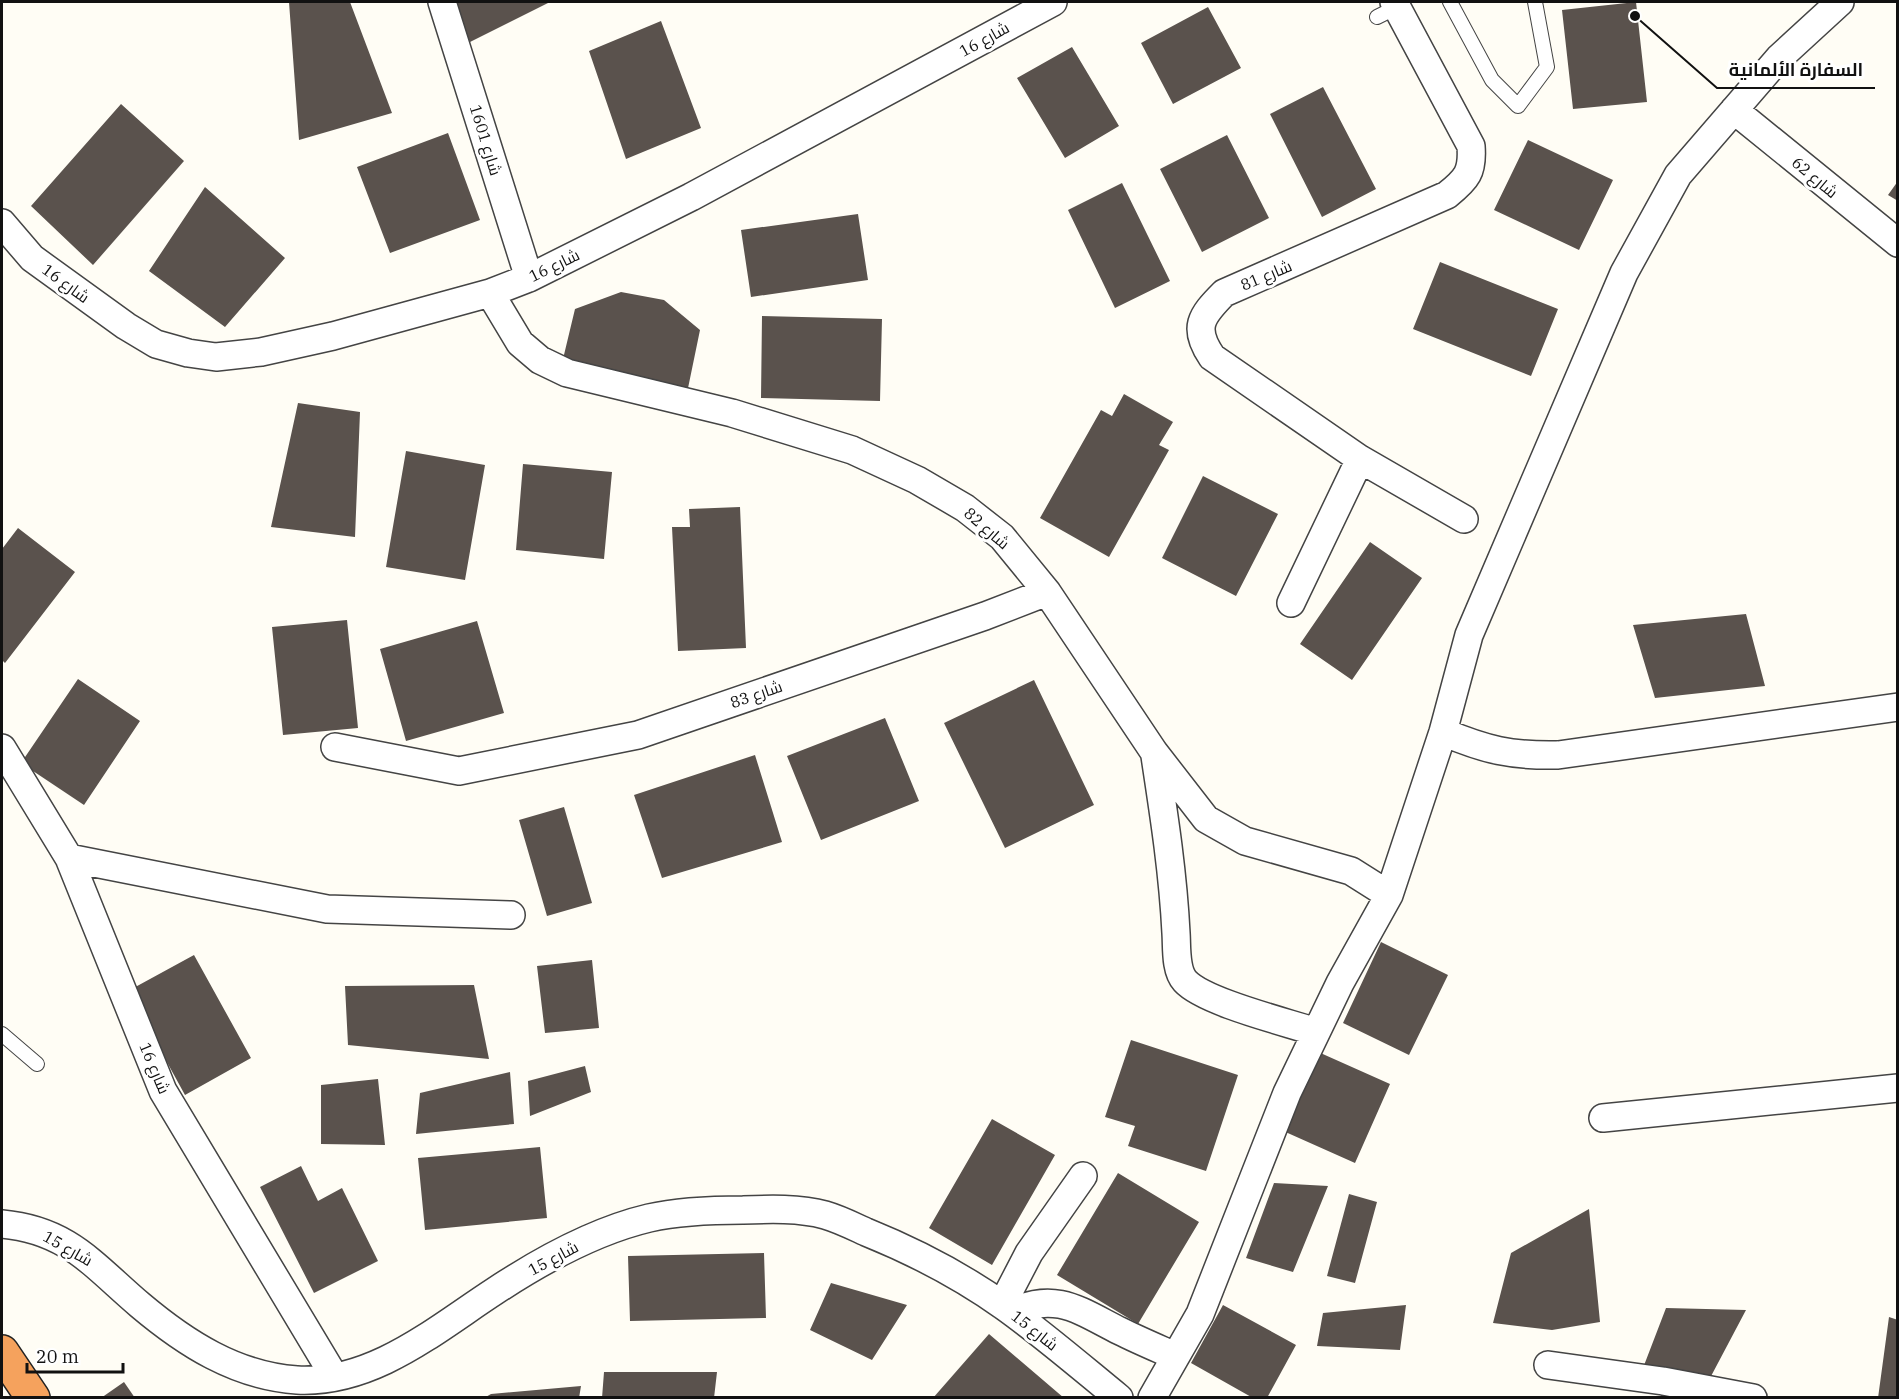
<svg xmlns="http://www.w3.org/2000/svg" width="1899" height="1399" font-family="'IBM Plex Serif',Cairo,serif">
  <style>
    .building { fill: #5a524d }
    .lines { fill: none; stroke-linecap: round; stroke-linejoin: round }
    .lane-casing { stroke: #444; stroke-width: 16 }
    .street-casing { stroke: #444; stroke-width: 30 }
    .highway-casing { stroke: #222; stroke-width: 36 }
    .lane { stroke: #fff; stroke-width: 14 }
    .street { stroke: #fff; stroke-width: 27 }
    .highway { stroke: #f5a25d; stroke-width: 33 }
    .labels { text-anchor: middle; stroke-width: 6; stroke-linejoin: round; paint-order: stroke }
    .street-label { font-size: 16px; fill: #111; stroke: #fff }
    .leader { fill: none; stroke: #111; stroke-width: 2 }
    .callout-dot { fill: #111; stroke: #fff; stroke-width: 2 }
    .callout-label { font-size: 18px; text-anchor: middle; font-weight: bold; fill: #111; stroke: #fff; stroke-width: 6; stroke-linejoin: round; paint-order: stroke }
  </style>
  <rect width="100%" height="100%" fill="#fffdf5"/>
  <path class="building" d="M289,2h61l42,111 -93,27z
    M452,2h98l-80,40z
    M1636,2l11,100 -74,7 -11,-99z
    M1208,7l33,61 -68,36 -32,-61z
    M661,21l40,107 -75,31 -37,-108z
    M1072,47l47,79 -54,32 -48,-80z
    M1323,87l53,102 -54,28 -52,-103z
    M121,104l63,57 -91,104 -62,-59z
    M448,133l32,87 -90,33 -33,-86z
    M1227,135l42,83 -67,34 -42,-83z
    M1528,140l85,40 -34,70 -85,-40z
    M1898,181v20l-10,-6z
    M1122,183l48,98 -55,27 -47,-98z
    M205,187l80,71 -60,69 -76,-56z
    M858,214l10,66 -117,17 -10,-67z
    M1440,262l118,47 -27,67 -118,-47z
    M621,292l43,8 36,30 -13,63 -124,-34 12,-50z
    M762,316l120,3 -2,82 -119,-3z
    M1124,394l49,28 -14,23 10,5 -60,107 -69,-39 61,-108 11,6z
    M298,403l62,9 -5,125 -84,-10z
    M406,451l79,14 -20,115 -79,-13z
    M523,464l89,8 -8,87 -88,-9z
    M1203,476l75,38 -42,82 -74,-38z
    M740,507l6,141 -68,3 -6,-124h18l-1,-18z
    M18,528l57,44 -70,91 -3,-3v-111z
    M1370,542l52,36 -70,102 -52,-36z
    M1746,614l19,72 -110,12 -22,-73z
    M347,620l11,108 -75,7 -11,-108z
    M477,621l27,92 -98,28 -26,-92z
    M78,679l62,42 -56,84 -63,-42z
    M1034,680l60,125 -89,43 -61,-125z
    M885,718l34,83 -98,39 -34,-84z
    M755,755l27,87 -120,36 -28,-83z
    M564,807l28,96 -45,13 -28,-96z
    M1381,942l67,33 -39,80 -66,-32z
    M194,955l57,103 -66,37 -57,-104z
    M592,960l7,68 -54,5 -8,-67z
    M474,985l15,74 -141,-14 -3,-59z
    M1131,1040l107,35 -32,96 -78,-25 7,-20 -30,-9z
    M1316,1051l74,33 -35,79 -74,-33z
    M585,1066l6,26 -61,24 -2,-35z
    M510,1072l4,52 -98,10 4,-41z
    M378,1079l7,66 -64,-1v-59z
    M992,1119l63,36 -63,110 -63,-37z
    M540,1147l7,71 -122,12 -7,-72z
    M301,1166l17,35 24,-13 36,73 -64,32 -54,-106z
    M1118,1173l81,49 -61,102 -81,-49z
    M1274,1183l54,3 -35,86 -47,-14z
    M1349,1194l28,8 -22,81 -28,-7z
    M1589,1209l11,113 -48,8 -59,-7 18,-70z
    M764,1253l2,65 -136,3 -2,-65z
    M831,1283l76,22 -35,55 -62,-30z
    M1223,1305l73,40 -29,53h-14l-62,-35z
    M1406,1305l-6,45 -83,-4 6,-33z
    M1666,1308l80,2 -37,70 -66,-12z
    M1889,1317l9,3v78h-20z
    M989,1334l75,64h-131z
    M604,1372h113l-3,26h-112z
    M124,1382l11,16h-34z
    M581,1386l-2,12h-95l7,-4z"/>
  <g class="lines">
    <defs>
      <path id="lane" d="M1450,2l42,78 26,26 29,-39 -12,-65
        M1377,17l20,-10
        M2,1034l35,30"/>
      <path id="street" d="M442,2l87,276
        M1394,2l77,144c2,26 -4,33 -24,49l-223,98c-23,23 -32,35 -12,64l148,102 104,60
        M1734,110l164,133
        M2,223l30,35 94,68 30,18 32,9 28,4 45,-5 72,-16 157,-43 39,-15 162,-81 362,-195
        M490,293l30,50 20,17 27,13 165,40 120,37 65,30 48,28 37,29 45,55 107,160 52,67 39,22 106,30 38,24
        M1291,603l69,-144
        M1443,732c43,18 68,24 115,23l340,-48
        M335,747l124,24 179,-36 347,-119 62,-24
        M2,748l67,110 94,233 171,285
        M1155,756c9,59 18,117 21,177 1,14 -1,37 9,48 19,21 101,41 131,51
        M69,858l258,51 184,6
        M1603,1118l295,-30
        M2,1224c66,6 91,41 138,81 45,38 96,71 157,75 76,4 138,-50 198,-89 47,-31 99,-60 154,-73 31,-7 63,-8 94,-8 26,-1 57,-2 82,5 14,4 28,11 41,17 47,19 97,45 139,75 39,28 76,60 114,91
        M1002,1305l27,-52 54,-77
        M1012,1312c44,-21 68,-1 108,19 18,9 37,17 55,25
        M1548,1365l115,16 90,17
        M1152,1398l48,-84 87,-221 53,-110 49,-88 54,-163 26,-97 155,-362 54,-98 101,-117 61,-56"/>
      <path id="highway" d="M2,1352l31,46"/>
    </defs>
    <use href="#lane" class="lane-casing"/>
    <use href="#street" class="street-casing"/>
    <use href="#highway" class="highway-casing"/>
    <use href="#lane" class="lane"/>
    <use href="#street" class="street"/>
    <use href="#highway" class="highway"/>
  </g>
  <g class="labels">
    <g class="street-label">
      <text transform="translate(984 39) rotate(-29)" y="6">شارع 16</text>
      <text transform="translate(486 140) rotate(73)" y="6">شارع 1601</text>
      <text transform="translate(1815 177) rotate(40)" y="6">شارع 62</text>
      <text transform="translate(554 265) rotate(-26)" y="6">شارع 16</text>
      <text transform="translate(1266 275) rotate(-23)" y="6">شارع 81</text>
      <text transform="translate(66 283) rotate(36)" y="6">شارع 16</text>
      <text transform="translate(987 528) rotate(41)" y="6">شارع 82</text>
      <text transform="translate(756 694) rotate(-19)" y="6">شارع 83</text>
      <text transform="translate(155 1068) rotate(67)" y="6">شارع 16</text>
      <text transform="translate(68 1248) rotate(30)" y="6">شارع 15</text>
      <text transform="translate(553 1258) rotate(-28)" y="6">شارع 15</text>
      <text transform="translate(1035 1330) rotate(38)" y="6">شارع 15</text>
    </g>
  </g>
  <path class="leader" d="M1635 16L1717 88H1875"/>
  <circle class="callout-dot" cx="1635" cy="16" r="6"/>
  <g class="callout-label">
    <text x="1796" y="76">السفارة الألمانية</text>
  </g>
  <rect width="1899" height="1399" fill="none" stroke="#111111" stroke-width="6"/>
  <path d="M27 1363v9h96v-9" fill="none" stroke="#111111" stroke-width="3"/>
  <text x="36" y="1363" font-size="18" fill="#111111" stroke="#ffffff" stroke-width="4.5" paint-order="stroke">20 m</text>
</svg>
